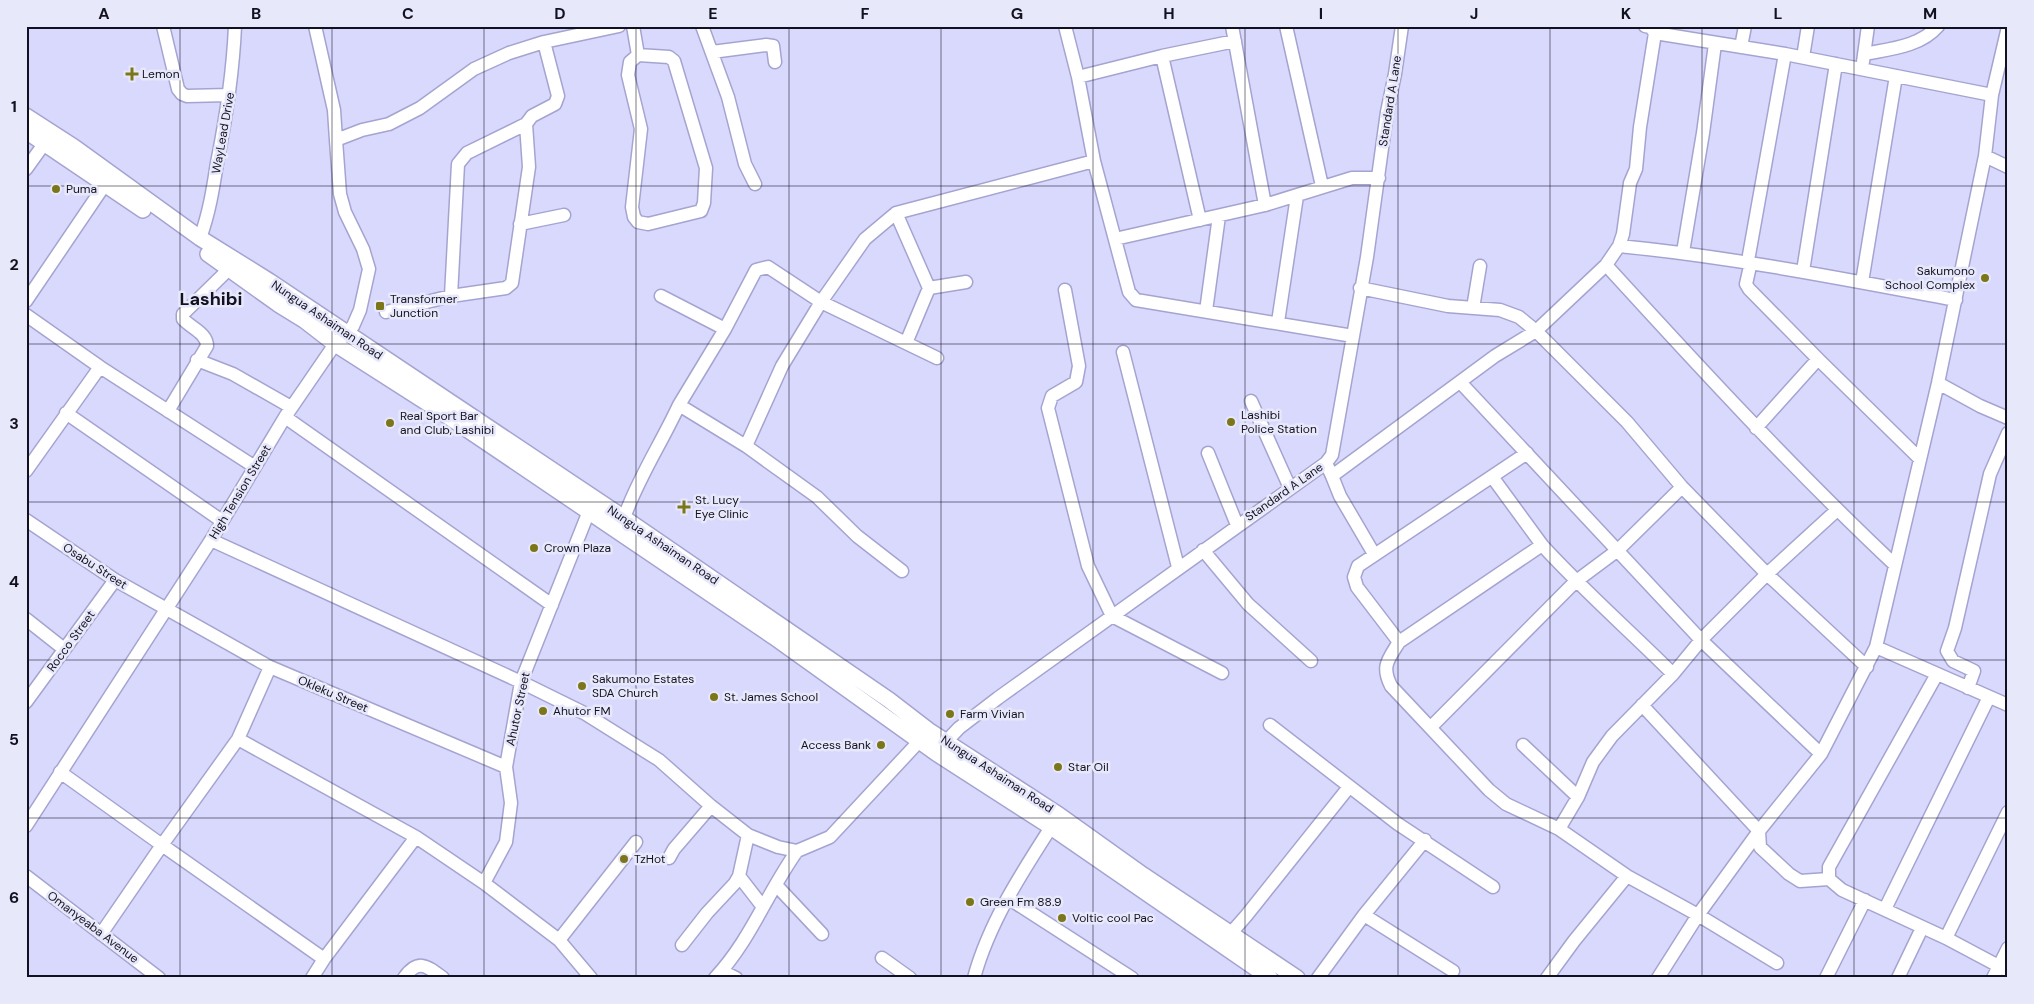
<svg xmlns="http://www.w3.org/2000/svg" width="2034" height="1004" font-family="'DM Sans',sans-serif">
  <style>
    .lines { fill: none; stroke-linecap: round; stroke-linejoin: round }
    .minor-casing { stroke: #a5a4d0; stroke-width: 15 }
    .major-casing { stroke: #a5a4d0; stroke-width: 18 }
    .minor { stroke: #fff; stroke-width: 12 }
    .major { stroke: #fff; stroke-width: 15 }
    .grid { fill: none; stroke: #121120; stroke-width: 1; stroke-opacity: 0.55 }
    .poi-dot { fill: #7c761a; stroke: #e8e8fb; stroke-width: 2 }
    .labels { text-anchor: middle; stroke-width: 5; stroke-linejoin: round; paint-order: stroke }
    .poi-label { font-size: 12px; fill: #121120; stroke: #e8e8fb; text-anchor: start }
    .street-label { font-size: 12px; fill: #121120; stroke: #e8e8fb }
    .district-label { font-size: 18px; font-weight: bold; fill: #121120; stroke: #e8e8fb }
    .neatline { fill: none; stroke: #121120; stroke-width: 2 }
    .grid-label { font-size: 16px; text-anchor: middle; font-weight: bold; fill: #121120 }
  </style>
  <rect width="100%" height="100%" fill="#d9d9fe"/>
  <g class="lines">
    <defs>
      <path id="minor" d="M163,26l15,63 4,5 5,2 42,-1
        M315,26l19,84 2,30 26,-10 27,-6 31,-16 54,-39 35,-16 35,-11 75,-16
        M633,26l5,29
        M702,26l26,71 17,67 10,20
        M1065,26l13,51 16,84 35,131 7,8 217,36
        M1232,26l33,179
        M1286,26l36,160
        M1645,26l5,1 5,6 130,21 207,41
        M1741,47l4,-21
        M712,52l54,-7 7,1 2,16
        M1864,54c25,-5 56,-7 74,-28
        M638,55l31,2 5,4 32,107 -2,35 -3,8 -53,13 -10,-2 -4,-5 -2,-10 9,-78 -13,-54 2,-13z
        M1162,56l38,164
        M1803,57l5,-31
        M1863,62l5,-36
        M1078,77l84,-21 73,-15
        M1985,156l23,11
        M26,169l18,-25
        M896,213l33,75
        M520,224l44,-9
        M200,238c9,-24 13,-49 17,-75 9,-45 16,-90 18,-137
        M1115,239l150,-34 87,-27h27
        M1619,246c113,11 225,33 337,54
        M1683,252l20,-119 12,-89
        M1749,255l36,-201
        M1751,262l-5,22 3,5 69,70 -62,69
        M1606,265c94,103 188,205 289,300
        M1803,271l33,-207
        M1862,282l34,-206
        M1360,288l88,18 52,4 19,7 17,14 91,91 55,65 85,87 100,93
        M1065,290l14,76 -3,16 -24,14 -4,12 40,158 24,50 110,57
        M451,296l7,-132 9,-11 59,-29
        M661,296l64,33
        M26,301l84,-124
        M1473,308l7,-42
        M1206,311l13,-95
        M386,312l65,-16 55,-8 6,-5 17,-116 -3,-43 6,-8 23,-12 3,-8 -14,-54
        M26,315l74,52 155,100
        M1278,322l19,-126
        M906,343l23,-55 37,-6
        M1123,352l55,215
        M1818,359l101,99
        M197,360l36,14 58,33
        M1460,382l241,258 120,114
        M1938,383l42,23 28,12
        M1251,401l39,87
        M679,405l46,-76 31,-59 12,-3 53,35 116,56
        M168,411l39,-65c0,-13 -16,-18 -24,-27v-5l46,-45
        M66,413l156,108
        M285,417l267,188
        M746,446l71,51 40,39 45,35
        M1208,453l29,72
        M1326,463l6,13 163,-120 41,-25 70,-66 13,-19 4,-12 7,-51 6,-14 4,-42 15,-94
        M26,471l74,-104
        M1332,476l8,20 34,58
        M1493,478l49,67
        M624,518c13,-38 38,-76 55,-113l67,41 36,-80 39,-64 44,-63 31,-26 198,-52
        M26,520l89,60 155,87 236,100
        M211,540l310,142 63,31 75,47 52,46 37,29 30,12 19,4 33,-14 96,-103
        M1203,550l45,54 63,57
        M26,619l38,30
        M1399,642l-42,-55 -3,-10 4,-11 169,-113
        M1876,647l132,58
        M1673,674c-43,-43 -89,-83 -131,-129l-143,97c-11,18 -18,24 -8,44l98,104 17,14 53,25 68,47 71,39 79,48
        M1937,674l-108,193v12l13,11 104,48 62,33
        M1968,688l6,-17 -21,-10 -6,-10 8,-23 35,-154 18,-41
        M26,702l89,-122
        M1642,705l117,126 1,16 29,27 11,7 29,-2
        M1270,725l128,99 95,63
        M1431,727l144,-145 43,-32 64,-63
        M238,739l32,-72
        M1523,745l55,52
        M940,748l19,-20 39,-30 328,-235 6,-8 35,-198 20,-145 8,-38 7,-48
        M60,772l102,73 76,-106 178,98 68,46 75,57 32,38
        M26,826l185,-286 74,-123 50,-73 18,-18 7,-16 9,-41 -6,-20 -18,-37 -5,-18 -4,-54
        M1559,829l19,-32 15,-35 19,-26 61,-62 28,-34 66,-66 70,-64
        M669,858l5,-9 37,-43
        M26,876l133,102
        M739,876l24,31
        M484,883l22,-41 5,-39 -5,-36 15,-85 68,-171
        M776,885l46,49
        M1008,898l124,80
        M1885,909l104,-212
        M1364,915l89,56
        M1231,933l15,-17 103,-129
        M101,934l61,-89 162,114
        M1946,938l62,-126
        M559,940l77,-98
        M682,945l25,-32 28,-30 4,-7 9,-41
        M882,958l28,20
        M722,971l14,7
        M312,978l12,-19 92,-122
        M404,978c14,-20 23,-12 39,0
        M715,978c35,-37 52,-85 82,-127
        M974,978c15,-56 50,-109 81,-157
        M1318,978l46,-63 61,-75
        M1547,978l27,-37 53,-65
        M1658,978l40,-63 61,-84 62,-77 55,-107 62,-264 47,-227 7,-61 16,-68
        M1826,978l39,-78
        M1898,978l24,-50
        M1993,978l15,-30"/>
      <path id="major" d="M26,116l48,31 126,91 69,43 355,237 265,182 39,30 131,85 84,60 154,103
        M26,131l117,79
        M208,254l70,50 26,16 31,24 111,71 328,222 162,116 115,74 219,151"/>
    </defs>
    <use href="#minor" class="minor-casing"/>
    <use href="#major" class="major-casing"/>
    <use href="#minor" class="minor"/>
    <use href="#major" class="major"/>
  </g>
  <path class="grid" d="M180,26v952M332,26v952M484,26v952M636,26v952M789,26v952M941,26v952M1093,26v952M1245,26v952M1398,26v952M1550,26v952M1702,26v952M1854,26v952M26,186h1982M26,344h1982M26,502h1982M26,660h1982M26,818h1982"/>
  <g class="poi-dot">
    <path d="M129.5 66.5h5v5h5v5h-5v5h-5v-5h-5v-5h5z"/>
    <circle cx="56" cy="189" r="5"/>
    <circle cx="1985" cy="278" r="5"/>
    <rect x="375" y="301" width="10" height="10" rx="2.5"/>
    <circle cx="1231" cy="422" r="5"/>
    <circle cx="390" cy="423" r="5"/>
    <path d="M681.5 499.5h5v5h5v5h-5v5h-5v-5h-5v-5h5z"/>
    <circle cx="534" cy="548" r="5"/>
    <circle cx="582" cy="686" r="5"/>
    <circle cx="714" cy="697" r="5"/>
    <circle cx="543" cy="711" r="5"/>
    <circle cx="950" cy="714" r="5"/>
    <circle cx="881" cy="745" r="5"/>
    <circle cx="1058" cy="767" r="5"/>
    <circle cx="624" cy="859" r="5"/>
    <circle cx="970" cy="902" r="5"/>
    <circle cx="1062" cy="918" r="5"/>
  </g>
  <g class="labels">
    <g class="poi-label">
      <text x="142" y="78">Lemon</text>
      <text x="66" y="193">Puma</text>
      <text x="1975" y="275" text-anchor="end">Sakumono<tspan x="1975" dy="14">School Complex</tspan></text>
      <text x="390" y="303">Transformer<tspan x="390" dy="14">Junction</tspan></text>
      <text x="1241" y="419">Lashibi<tspan x="1241" dy="14">Police Station</tspan></text>
      <text x="400" y="420">Real Sport Bar<tspan x="400" dy="14">and Club, Lashibi</tspan></text>
      <text x="695" y="504">St. Lucy<tspan x="695" dy="14">Eye Clinic</tspan></text>
      <text x="544" y="552">Crown Plaza</text>
      <text x="592" y="683">Sakumono Estates<tspan x="592" dy="14">SDA Church</tspan></text>
      <text x="724" y="701">St. James School</text>
      <text x="553" y="715">Ahutor FM</text>
      <text x="960" y="718">Farm Vivian</text>
      <text x="871" y="749" text-anchor="end">Access Bank</text>
      <text x="1068" y="771">Star Oil</text>
      <text x="634" y="863">TzHot</text>
      <text x="980" y="906">Green Fm 88.9</text>
      <text x="1072" y="922">Voltic cool Pac</text>
    </g>
    <g class="street-label">
      <text transform="translate(1390 101) rotate(-81)" y="4">Standard A Lane</text>
      <text transform="translate(223 133) rotate(-80)" y="4">WayLead Drive</text>
      <text transform="translate(327 320) rotate(34)" y="4">Nungua Ashaiman Road</text>
      <text transform="translate(240 492) rotate(-59)" y="4">High Tension Street</text>
      <text transform="translate(1284 492) rotate(-35)" y="4">Standard A Lane</text>
      <text transform="translate(663 545) rotate(34)" y="4">Nungua Ashaiman Road</text>
      <text transform="translate(95 566) rotate(33)" y="4">Osabu Street</text>
      <text transform="translate(71 641) rotate(-54)" y="4">Rocco Street</text>
      <text transform="translate(333 694) rotate(23)" y="4">Okleku Street</text>
      <text transform="translate(518 709) rotate(-78)" y="4">Ahutor Street</text>
      <text transform="translate(997 774) rotate(33)" y="4">Nungua Ashaiman Road</text>
      <text transform="translate(93 927) rotate(37)" y="4">Omanyeaba Avenue</text>
    </g>
    <g class="district-label">
      <text x="211" y="305">Lashibi</text>
    </g>
  </g>
  <rect width="2034" height="1004" fill="none" stroke="#e8e8fb" stroke-width="55"/>
  <rect x="28" y="28" width="1978" height="948" class="neatline"/>
  <g class="grid-label">
    <text x="104" y="19">A</text>
    <text x="256" y="19">B</text>
    <text x="408" y="19">C</text>
    <text x="560" y="19">D</text>
    <text x="713" y="19">E</text>
    <text x="865" y="19">F</text>
    <text x="1017" y="19">G</text>
    <text x="1169" y="19">H</text>
    <text x="1321" y="19">I</text>
    <text x="1474" y="19">J</text>
    <text x="1626" y="19">K</text>
    <text x="1778" y="19">L</text>
    <text x="1930" y="19">M</text>
    <text x="14" y="112">1</text>
    <text x="14" y="270">2</text>
    <text x="14" y="429">3</text>
    <text x="14" y="587">4</text>
    <text x="14" y="745">5</text>
    <text x="14" y="903">6</text>
  </g>
</svg>
